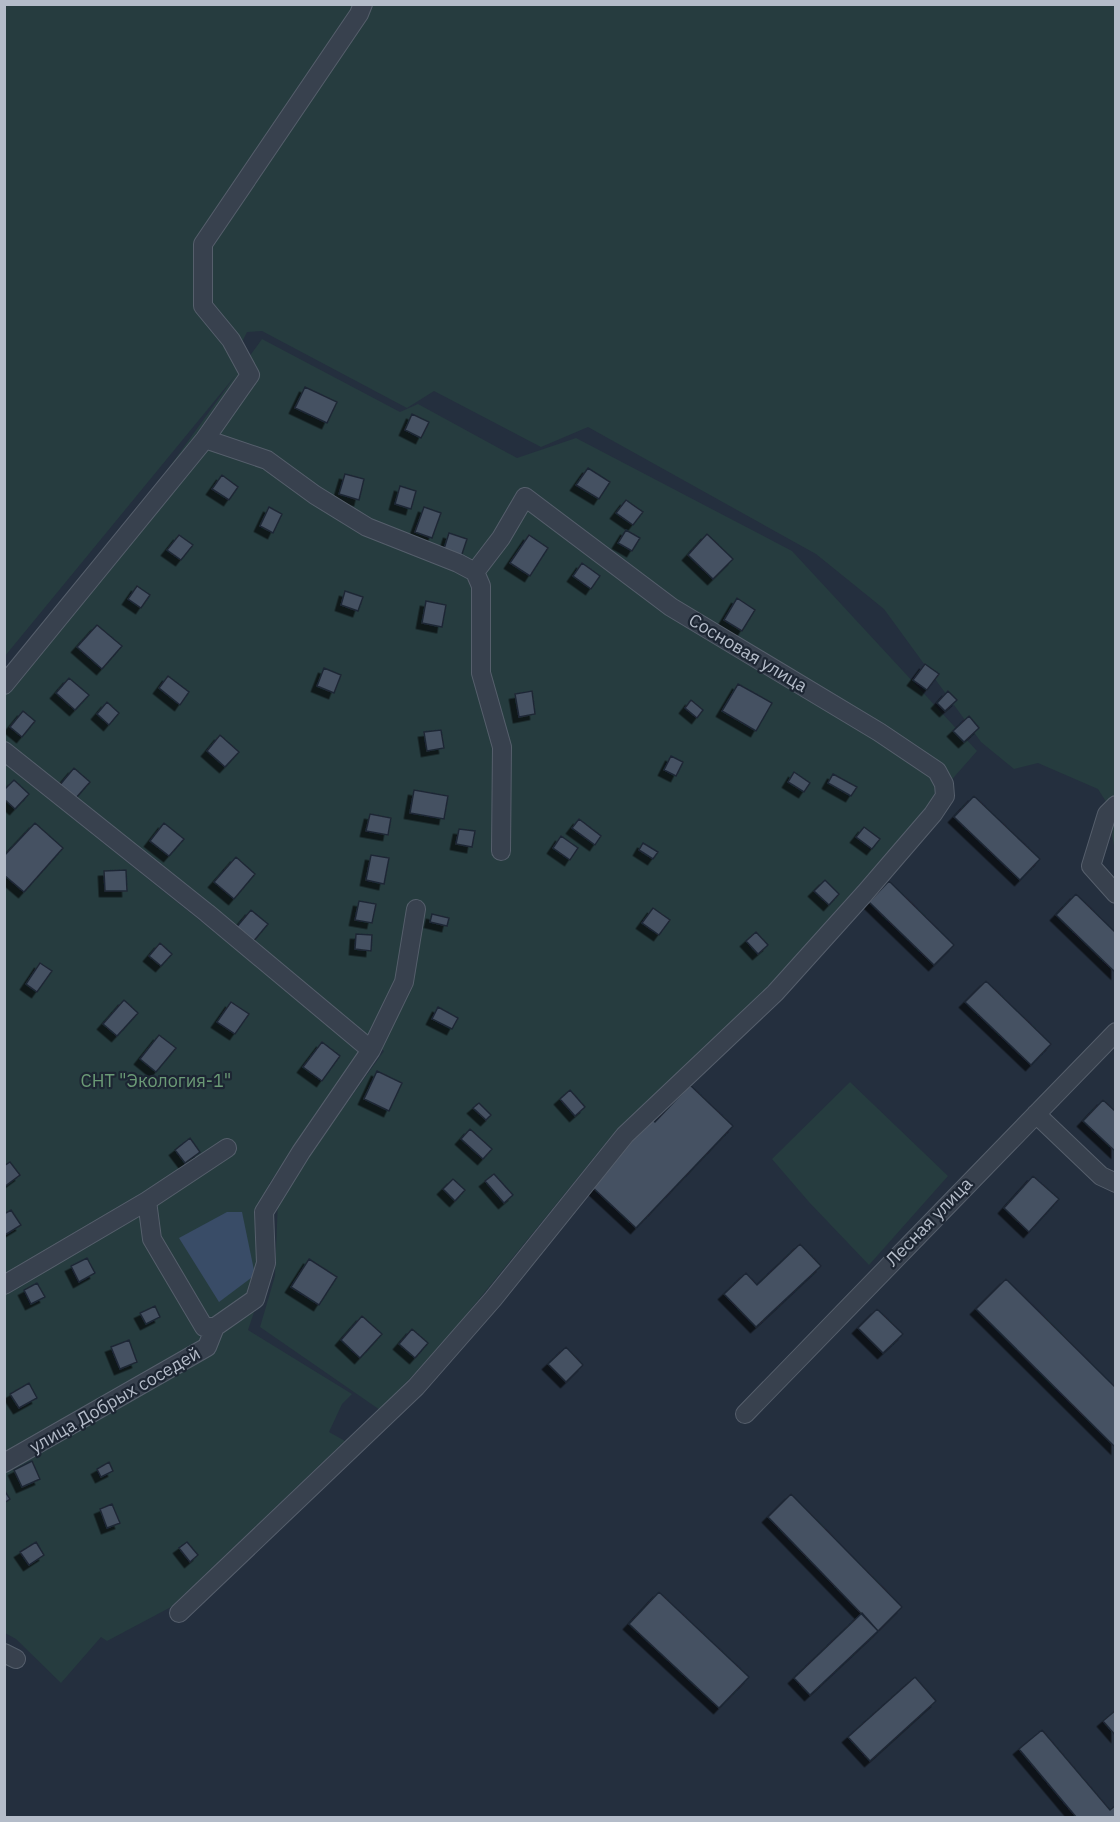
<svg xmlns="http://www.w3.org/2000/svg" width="1120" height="1822" font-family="'IBM Plex Sans',sans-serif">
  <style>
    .green { fill: #263c3f }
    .water { fill: #394c67 }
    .building { fill: #455162; stroke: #1f2835; stroke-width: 1.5; filter: url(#shadow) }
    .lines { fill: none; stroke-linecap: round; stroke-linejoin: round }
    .minor-casing { stroke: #565f6c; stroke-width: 20 }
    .minor { stroke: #38414e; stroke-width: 18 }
    .labels { text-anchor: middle; stroke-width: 4.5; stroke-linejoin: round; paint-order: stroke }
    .street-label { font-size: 18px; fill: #b4bcc9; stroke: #1d2633 }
    .park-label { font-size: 18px; fill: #6b9a76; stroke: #1d2633 }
  </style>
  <defs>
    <filter id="shadow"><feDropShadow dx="-5.5" dy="5.5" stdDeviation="0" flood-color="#0009"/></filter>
  </defs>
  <rect width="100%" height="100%" fill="#242f3e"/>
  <path class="green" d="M5,5h1110v847l-3,-17 3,-19 -17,-27 -60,-26 -24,6 -33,-27 -97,-133 -68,-55 -228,-127 -47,20 -107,-56 -27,17 -145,-77 -15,1 -11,22 3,17 23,-32 138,73 18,-8 99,54 59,-20 216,113 185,200 -222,252 -145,135 -169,208 -61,64 -120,-83 15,-51 3,-77 106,-148 -379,-309v-47l230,-319 -230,280z
    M4,763l357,287 -92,134 2,78 -23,68 104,64 -10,10 -13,28 16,9 -174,166 -64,34 -6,-4 -40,46 -45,-44 -11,-6z
    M850,1082l98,94 -79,89 -60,-63 -37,-43z"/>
  <path class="water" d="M227,1212h15l13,63 -36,27 -40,-64z"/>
  <path class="building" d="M305,387l32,15 -10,21 -32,-15z
    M412,414l17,8 -8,16 -16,-8z
    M588,468l22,14 -11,17 -23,-14z
    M345,474l19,5 -5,21 -20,-6z
    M222,475l16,12 -9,13 -17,-11z
    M400,486l16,5 -5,18 -16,-5z
    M626,500l17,12 -10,13 -17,-12z
    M269,507l13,7 -9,19 -13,-7z
    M424,507l17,6 -9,25 -17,-6z
    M626,530l14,8 -8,13 -14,-8z
    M449,533l18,6 -6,18 -18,-5z
    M707,534l26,25 -20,20 -25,-24z
    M179,535l14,10 -12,15 -14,-10z
    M529,535l19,13 -18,28 -20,-13z
    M582,563l18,13 -9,13 -18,-13z
    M137,586l13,9 -9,13 -13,-9z
    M345,591l18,6 -5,14 -17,-6z
    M737,598l18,12 -13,21 -18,-11z
    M426,601l20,4 -4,22 -20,-4z
    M97,625l25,21 -20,23 -25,-22z
    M925,664l14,10 -12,16 -14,-10z
    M324,668l17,7 -7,18 -17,-7z
    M168,676l21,16 -9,13 -21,-17z
    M69,678l20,17 -14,15 -19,-17z
    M738,684l34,19 -16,28 -34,-20z
    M532,691l3,23 -16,3 -4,-23z
    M948,691l9,9 -12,11 -8,-8z
    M691,700l12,10 -6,8 -12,-10z
    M107,702l12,11 -10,12 -12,-11z
    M23,711l12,10 -13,16 -12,-10z
    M969,716l10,12 -15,14 -11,-11z
    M441,730l3,18 -17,3 -3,-19z
    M220,735l19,17 -14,15 -18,-16z
    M671,756l12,6 -7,14 -12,-6z
    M74,768l16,14 -15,17 -16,-13z
    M794,772l16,11 -6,9 -16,-10z
    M833,774l24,13 -6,9 -23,-13z
    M14,780l15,14 -14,15 -11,-10v-9z
    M414,790l34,6 -4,23 -34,-6z
    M974,796l66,63 -20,21 -66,-63z
    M370,814l21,4 -3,17 -22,-4z
    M579,819l22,17 -6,9 -23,-17z
    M35,823l28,25 -39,44 -20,-17v-19z
    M164,823l20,16 -15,17 -19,-15z
    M864,827l16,12 -8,10 -16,-12z
    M459,829l16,2 -3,16 -16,-3z
    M561,836l17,12 -8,12 -17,-12z
    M643,843l15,9 -5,7 -14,-9z
    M371,855l18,3 -5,26 -18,-4z
    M236,857l19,17 -21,25 -20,-17z
    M126,870l1,21h-22l-1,-20z
    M825,880l14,14 -10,11 -15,-14z
    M889,881l65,64 -20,20 -65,-63z
    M1076,894l40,39v40l-60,-58z
    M359,901l17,3 -4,19 -17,-3z
    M653,908l17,12 -11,15 -17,-12z
    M251,910l17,14 -16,19 -17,-14z
    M432,914l17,4 -2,8 -17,-4z
    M756,932l12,13 -10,9 -12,-13z
    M356,934l16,1 -1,16 -16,-2z
    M160,943l12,11 -11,12 -12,-10z
    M40,963l12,8 -15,21 -11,-8z
    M986,981l65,63 -20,21 -66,-63z
    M124,1000l14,13 -21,23 -14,-12z
    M231,1002l18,12 -14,20 -18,-12z
    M438,1007l20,11 -6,11 -20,-10z
    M159,1035l17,13 -20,24 -16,-13z
    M322,1042l18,14 -18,25 -19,-14z
    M377,1071l25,12 -13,28 -25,-12z
    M690,1085l43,41 -97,102 -46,-43 62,-66 3,3z
    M570,1090l15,17 -10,9 -15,-17z
    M1103,1100l13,12v40l-33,-31z
    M479,1103l12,12 -5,5 -13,-12z
    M470,1129l22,20 -9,10 -22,-20z
    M190,1138l10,14 -15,11 -10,-13z
    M10,1162l10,13 -16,12v-21z
    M494,1174l19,21 -9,8 -19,-22z
    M1033,1176l26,23 -30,33 -25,-24z
    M453,1179l12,11 -10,11 -12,-12z
    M11,1210l10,15 -16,10 -1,-21z
    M800,1244l21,22 -65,61 -32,-33 22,-21 11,12z
    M87,1258l8,15 -16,9 -8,-16z
    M309,1259l28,18 -18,28 -28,-18z
    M1006,1279l110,109v60l-140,-139z
    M37,1283l8,14 -14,7 -7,-14z
    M155,1306l5,11 -14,7 -6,-11z
    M877,1309l26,25 -20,19 -25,-25z
    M362,1316l20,18 -22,24 -19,-18z
    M412,1329l16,14 -13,15 -16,-14z
    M129,1340l8,22 -17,7 -9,-22z
    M566,1347l17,18 -17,17 -18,-18z
    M29,1383l8,15 -18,10 -9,-14z
    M32,1461l8,18 -18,8 -8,-17z
    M109,1462l4,9 -12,6 -4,-8z
    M4,1490l6,9 -6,4z
    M791,1494l111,113 -24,24 -110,-114z
    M112,1504l8,19 -13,5 -7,-19z
    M36,1542l8,13 -15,10 -9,-13z
    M187,1542l11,13 -8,7 -11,-14z
    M659,1592l90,85 -30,31 -90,-84z
    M862,1613l16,18 -68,64 -16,-17z
    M915,1677l21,24 -66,60 -22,-24z
    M1116,1710v26l-13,-15z
    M1042,1730l68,80 6,-5v13h-39l-58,-69z"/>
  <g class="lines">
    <defs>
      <path id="minor" d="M475,572l6,14v87l21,74 -1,104
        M4,685l201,-246 45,-64 -19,-35 -28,-34v-62l156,-230 4,-10
        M4,751l203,162 164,137 -70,102 -37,60 2,51 -11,36 -40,28h-11l-52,-88 -5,-38 -143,84
        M1116,805l-9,9 -16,52 25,28
        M371,1050l33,-68 12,-73
        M1036,1114l65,62 15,7
        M147,1201l80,-53
        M745,1414l371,-382
        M4,1463l203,-116 8,-20
        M179,1613l237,-226 77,-88 132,-164 150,-142 90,-100 68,-79 12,-18 -1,-12 -7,-13 -58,-39 -208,-125 -146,-110 -24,41 -26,34 -17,-9 -91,-36 -52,-32 -48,-35 -62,-21
        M4,1653l12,6"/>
    </defs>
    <use href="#minor" class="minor-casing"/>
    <use href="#minor" class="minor"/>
  </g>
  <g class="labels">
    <g class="street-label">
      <text transform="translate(748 653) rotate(31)" y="6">Сосновая улица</text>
      <text transform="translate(929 1222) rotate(-46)" y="6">Лесная улица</text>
      <text transform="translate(115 1400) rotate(-30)" y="6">улица Добрых соседей</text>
    </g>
    <g class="park-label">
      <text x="156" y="1087">СНТ "Экология-1"</text>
    </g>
  </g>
  <rect width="1120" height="1822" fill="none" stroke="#b4bcc9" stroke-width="12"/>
</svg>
